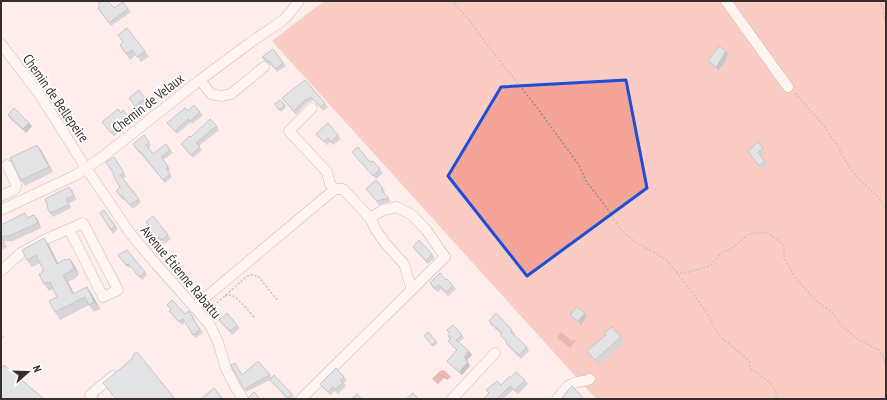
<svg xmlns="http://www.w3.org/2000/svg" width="887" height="400" font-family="'PT Sans Narrow',sans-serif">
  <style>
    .forest { fill: #f5a498 }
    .water { fill: #d7776a }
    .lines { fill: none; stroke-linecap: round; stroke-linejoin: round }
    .minor-casing { stroke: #8f7d7a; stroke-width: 11 }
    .path { stroke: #988b89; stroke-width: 1.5; stroke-dasharray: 2 2; stroke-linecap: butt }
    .minor { stroke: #fff; stroke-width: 10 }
    .wall { fill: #a8b9c0 }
    .shaded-wall { fill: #88969c }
    .building { fill: #c3d7df; stroke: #88969c }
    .marked { fill: none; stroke: #1d4ed8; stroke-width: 3; stroke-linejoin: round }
    .labels { text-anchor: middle; stroke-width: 3.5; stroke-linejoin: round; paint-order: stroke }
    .street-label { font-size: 14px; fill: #362e2d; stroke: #fff }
  </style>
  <rect width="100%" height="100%" fill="#feedea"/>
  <path class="forest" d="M324,1h562v398h-290l-324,-358z"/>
  <path class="water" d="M561,332l11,9 1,-2 3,2 -6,7 -13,-10z
    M444,370l7,7 -4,3 -3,-2 -6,6 -6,-5 8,-8z"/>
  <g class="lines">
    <defs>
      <path id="minor" d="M726,1l62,86
        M1,44l39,51 46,73 44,65 26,31 46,52 7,8 6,11 4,10 7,24 10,19 7,11
        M200,80l11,14 10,2 10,-2 33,-27
        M312,108l-23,23 38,41 3,12 5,5h8l27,29
        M1,196l13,-6 2,-3v-3l-9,-19
        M1,210l75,-35 25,-17 99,-78 51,-38 31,-21 7,-7 10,-13
        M1,271l20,-18 25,-14 37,-16 35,67 -15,7 -34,-68
        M194,307l141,-118
        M93,399l-3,-4 23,-19
        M301,399l144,-142 -18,-26 -15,-16 -15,-8 -14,3 -13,8 6,12 9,13 19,21 8,26
        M452,399l43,-46
        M557,399c5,-5 9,-14 17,-16 5,-2 10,-1 16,-4"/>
    </defs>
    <use href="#minor" class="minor-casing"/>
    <path class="path" d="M452,1l20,22 10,15 53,67 44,60 7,16 23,30 10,17 15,13 33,19 28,36 15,22 5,11 6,8 27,23 2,3v5c4,4 7,5 11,8 11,7 14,11 16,23
      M880,1l1,1 5,23
      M795,93l29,33 12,17 13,24 9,11 20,19 8,12
      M676,272l9,1 25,-7 12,-14 9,-3 18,-15 17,-2 18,13v12l11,20 21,24 15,10 11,15 17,14 20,10 7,13
      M225,296c2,-1 4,-1 6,-1 7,2 19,18 24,23
      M208,311l37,-33 5,-3 8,1 20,25"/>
    <use href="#minor" class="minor"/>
  </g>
  <path class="wall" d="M123,2l8,10 -20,14 -13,-18h16z
    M120,45l25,6 4,6 -8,5 -5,-7 -6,5z
    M273,49l13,17 -9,6 -5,-8 -2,1 -2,-3 -4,-1 -2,-4z
    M728,55l-2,3 1,1 -9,12 -7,-6 -3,-4z
    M305,80l23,27 -5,4 -9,-11 -7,3 -11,12 -14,-17z
    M139,90l9,12 -10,8 -9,-12z
    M280,100l6,7 -5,5 -6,-8z
    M123,110l9,12 -18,14 -12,-14 19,-9z
    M188,111l12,1 3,3 -11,9 -1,-2 -14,12 -10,-11z
    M8,115l21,8 3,3 -6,7 -16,-14z
    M217,126l2,4 -20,16 3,4 -9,8 -12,-14 10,-7z
    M316,134l22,1 3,4 -8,6 -3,-3 -3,3z
    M144,135l7,10 -2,3 4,6 13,-10 7,9 -10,7 7,9 -2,3 4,5 -7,6 -24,-29h-1l-7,-10z
    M758,142l8,10 -5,4 7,10 -6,4 -14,-19z
    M41,150l12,22 -28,14 -4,-6z
    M352,152l18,10 10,7 3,4 -7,6 -21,-23z
    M114,157l12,20 -3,2 18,23 -8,7 -9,-10 -1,1 -7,-9 4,-4 -6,-13z
    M383,188l2,4 -1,1 7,8 -12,4 -13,-16z
    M72,190l4,10 -7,3 2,5 -18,9 -3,-4z
    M104,210l14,19 -5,5 -13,-21z
    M25,213l3,5 6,-3 4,5 3,8 -28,13h-9l3,6 -6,3v-25z
    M146,222l22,13 3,4 -7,5 -2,-3 -2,1 -13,-16 1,-1z
    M49,245l9,18 12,-4 5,7 4,9 -3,2v1l-8,4 6,12 13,-7 5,7 8,15 -6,3 -5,-7 -29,15 -5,-8 2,-15 -3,-7h-1l-1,-1 -3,2 -5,-7 -2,-11 2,-2 -4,-8 -8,4 -5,-7z
    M413,247l19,7 3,4 -7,6 -13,-14z
    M118,255l27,17 2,3 -5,5 -11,-13 -3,1z
    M446,280l7,6 3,3 -8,7 -7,-7 -3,3 -6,-5 -2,-4z
    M167,305l18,9 8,3 2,3v1l8,12 -8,5 -10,-16 -3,3 -10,-11 -3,-3 2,-1z
    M585,313l2,4 -6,8 -8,-6 -3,-4z
    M219,320l18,5 3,3 -8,7z
    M489,321l23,9 3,4 -1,1 13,12 2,4 -8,8 -12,-12 -3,-4 1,-1 -7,-7 1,-1 -10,-9z
    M447,330l15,5 2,3 -5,4 13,13 -5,5 3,6 -8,9 -13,-11 -2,-3 9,-11 -8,-9 2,-3 -2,-2 2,-2z
    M1,333l3,4 -3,2z
    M424,336l12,5 2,2 -5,4z
    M621,337l3,5 -26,24 -11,-15z
    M242,374l28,1 2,3 20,16 3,4 -1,1h-7l-14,-16 -3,-3 -24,12 -2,-3z
    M344,377l3,3 -3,3 2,3 -8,8 -3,-3 -5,4 -8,-8 -2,-3z
    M511,378l14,2 3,4 -10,10 -5,-4 -10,9h-20l6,-5 -3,-4 7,-5h8z"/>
  <path class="shaded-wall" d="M726,51l2,4 -2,3 1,1 -9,12 -2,-4z
    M29,123l3,3 -6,7 -3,-4z
    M37,145l4,5 12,22 -4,-5z
    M69,187l3,3 4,10 -2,-4z
    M34,215l4,5 3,8 -3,-5z
    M44,238l5,7 13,26 -5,-7z
    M70,259l5,7 4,9 -5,-7z
    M63,275l5,7 10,19 -5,-7z
    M87,287l5,7 8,15 -6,-7z
    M585,313l2,4 -6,8 -3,-4z
    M469,351l3,4 -5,5 3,6 -8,9 -3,-3 6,-12 -1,-3z"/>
  <path class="building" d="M102,1h6l6,7 9,-6 5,7 -19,14 -11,-15 2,-1 -2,-3z
    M127,28l18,23 -8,6 -5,-7 -6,4 -6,-9 3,-3 -5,-7z
    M719,46l7,5 -3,3 1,1 -8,12 -8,-6z
    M273,49l10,14 -8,6 -6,-8 -1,1 -2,-3 -4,-2z
    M305,80l20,23 -4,4 -10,-10 -6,3 -11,11 -12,-13z
    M139,90l6,8 -10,8 -6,-8z
    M280,100l5,5 -6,5 -4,-6z
    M194,105l6,7 -10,9 -2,-2 -13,12 -8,-8 18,-15 3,3z
    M14,108l15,15 -6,6 -15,-14z
    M118,109l3,4 2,-3 6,8 -18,15 -9,-11z
    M210,119l7,7 -21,17 4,4 -9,8 -10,-11 9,-8 1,1z
    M328,123l10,12 -7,7 -3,-4 -4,4 -8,-8z
    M144,135l5,7 -3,3 7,9 13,-10 4,6 -9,7 7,9 -2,3 4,5 -7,6 -24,-30 -1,1 -5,-7z
    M758,142l5,6 -5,4 7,10 -6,4 -11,-15z
    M37,145l12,22 -28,13 -11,-22z
    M358,147l12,15 3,-1 7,8 -7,7 -21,-24z
    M114,157l10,16 -4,2 19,24 -9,6 -9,-10v1l-5,-5 4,-4 -7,-12 1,-1 -8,-12z
    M376,180l7,8 -2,2 8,8 -12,3 -11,-12z
    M69,187l5,9 -8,3 3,6 -19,8 -3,-6 1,-1 -3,-7z
    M104,210l11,16 -4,4 -11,-17z
    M25,213l2,5 7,-3 4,8 -29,13h-8v-11z
    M153,216l15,19 -6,5 -3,-3 -2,2 -10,-13 1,-1 -2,-3z
    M1,237l3,5 -3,1z
    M44,238l13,26 8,-5 1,1 4,-1 4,9 -3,2v1l-8,4 10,19 14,-7 7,15 -5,3 -4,-8 -30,15 -6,-11 8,-4 -7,-15 -2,1 -1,-1 -3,2 -5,-10 3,-1v-2h2l-8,-16 -9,5 -5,-10z
    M419,240l13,14 -6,7 -13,-14z
    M127,250l18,22 -6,5 -10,-13 -3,1 -8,-10z
    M440,273l6,7 1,-1 6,7 -7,6 -7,-7 -4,3 -5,-5z
    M172,300l13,14 4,-3 4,6h-1l8,13 -7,5 -10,-16 -4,3 -10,-11 2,-2 -4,-4z
    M577,307l8,6 -7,8 -8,-6z
    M227,313l10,12 -7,6 -11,-11z
    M496,313l16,17 -1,2 16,15 -8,8 -13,-12 1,-1 -7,-7 2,-2 -13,-12z
    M453,325l9,10 -6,5 13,11 -5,6 2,2 -1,1 3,2 -9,10 -12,-11 10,-11 -9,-9 3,-3 -3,-2 2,-2 -3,-4z
    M612,327l9,10 -26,23 -8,-9 19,-16 -2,-2z
    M428,332l8,9 -4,4 -8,-9z
    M137,352l38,47h-59l-13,-16 29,-24 2,-5z
    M258,361l12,14 -26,14 -13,-24 4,-2 7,12z
    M4,365l40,34h-43v-30z
    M336,368l8,9 -3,3 2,3 -8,7 -2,-3 -5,5 -8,-8z
    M516,372l9,8 -10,10 -5,-4 -13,13h-14l6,-6 -3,-3 7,-6v1l4,-4 4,4 9,-9 1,2z
    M274,375l18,19 -4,4 -18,-18z
    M572,386l12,13h-23l8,-10z
    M214,388l9,11h-22z
    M254,392l6,7h-13z
    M413,393l5,6h-12z
    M357,394l5,5h-11z"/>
  <path d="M0 0H887V400H0ZM626,80l21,108 -120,88 -79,-100 53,-89z" fill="#feedea" fill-opacity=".55" fill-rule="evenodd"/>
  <path class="marked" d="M626,80l21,108 -120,88 -79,-100 53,-89z"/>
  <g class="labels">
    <g class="street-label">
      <text transform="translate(56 98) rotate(55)" y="5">Chemin de Bellepeire</text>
      <text transform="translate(148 103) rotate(-38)" y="5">Chemin de Velaux</text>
      <text transform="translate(181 272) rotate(50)" y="5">Avenue Étienne Rabattu</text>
    </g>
  </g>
  <rect width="887" height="400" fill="none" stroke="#362e2d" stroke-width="4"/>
  <g transform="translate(28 372) rotate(70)" stroke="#ffffff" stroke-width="3" paint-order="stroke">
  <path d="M0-3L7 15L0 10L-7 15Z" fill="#362e2d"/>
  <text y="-6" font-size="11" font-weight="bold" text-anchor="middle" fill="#362e2d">N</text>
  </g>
</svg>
